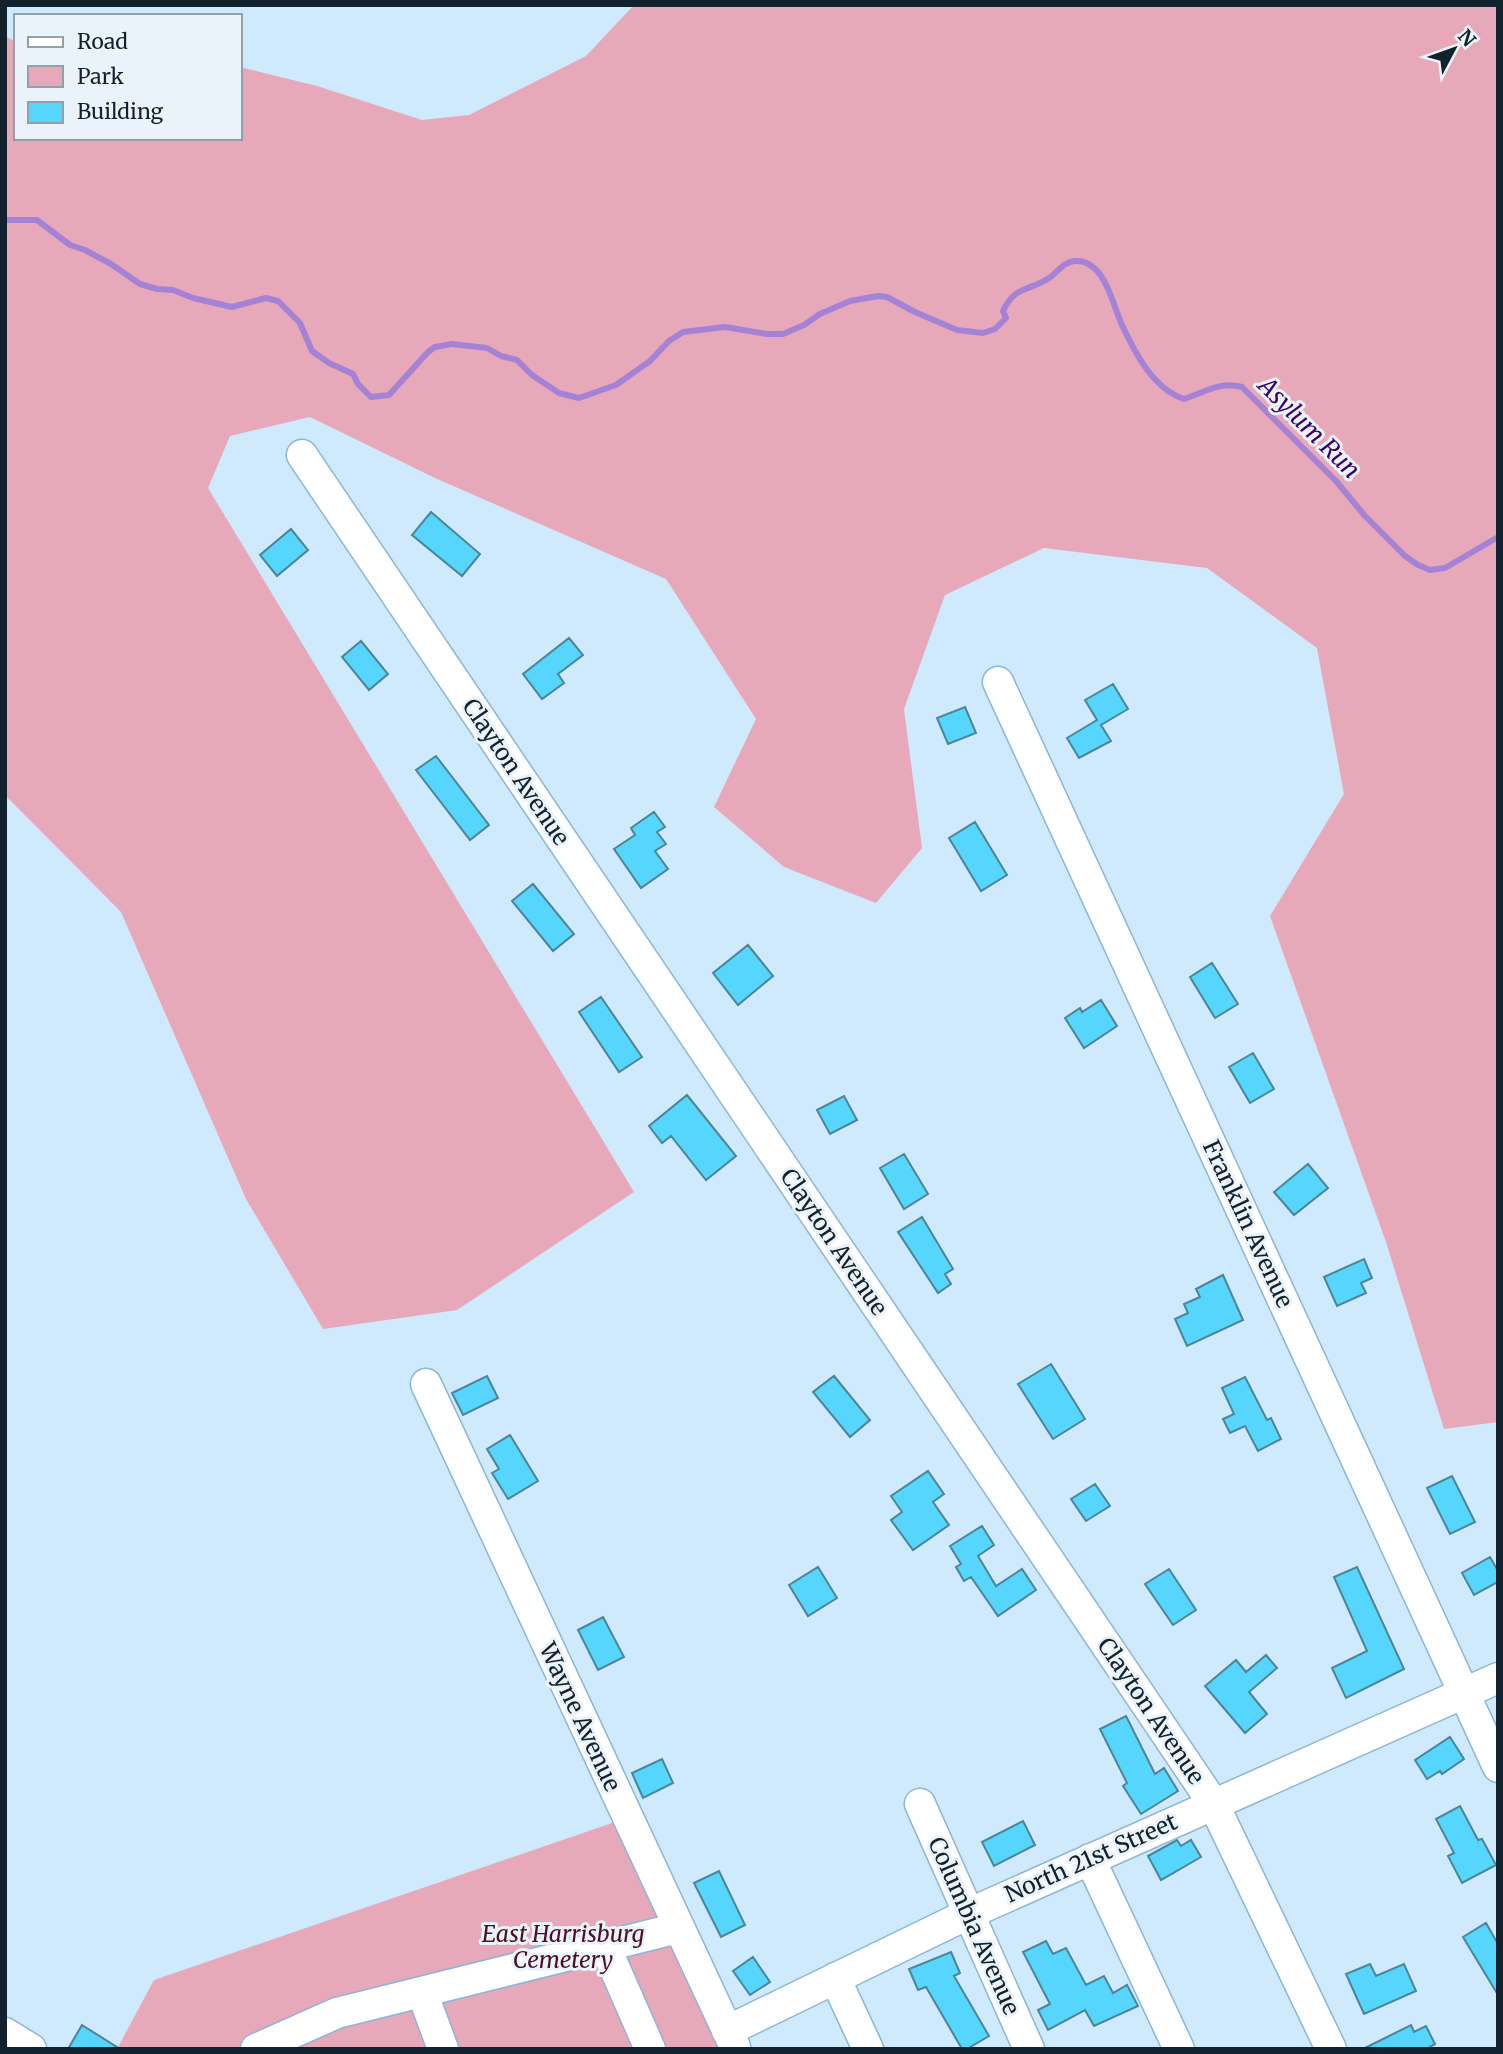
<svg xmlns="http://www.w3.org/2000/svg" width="1503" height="2054" font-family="Merriweather,serif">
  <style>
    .green { fill: #e7a9b9 }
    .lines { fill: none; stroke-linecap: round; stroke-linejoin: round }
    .stream { stroke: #a482d5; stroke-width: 6 }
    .building { fill: #56d5fd; stroke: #4d8598; stroke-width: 2 }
    .minor-casing { stroke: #8cb6d7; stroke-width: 33 }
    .minor { stroke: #fff; stroke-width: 30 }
    .labels { text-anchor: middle; stroke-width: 6; stroke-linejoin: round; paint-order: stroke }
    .street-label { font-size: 23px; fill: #11222e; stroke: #ebf3fa }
    .park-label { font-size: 23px; font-style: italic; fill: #4b0f26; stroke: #ebf3fa }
    .water-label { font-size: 24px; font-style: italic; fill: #3b0068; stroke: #ebf3fa }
  </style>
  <rect width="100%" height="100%" fill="#cfe9fd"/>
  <path class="green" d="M634,5h864v1417l-54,7 -58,-187 -116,-326 74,-122 -27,-146 -110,-80 -163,-20 -99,47 -41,114 18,139 -46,55 -92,-36 -70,-60 42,-88 -90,-140 -231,-101 -125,-61 -80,19 -22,52 426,704 -177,118 -134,19 -77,-130 -125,-287 -116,-117v-759l11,6v96h224v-71l77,19 105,34 47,-5 117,-59z
    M618,1821l104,228h-605l37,-69z"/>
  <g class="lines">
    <path class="stream" d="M5,220h32l33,25 15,5 26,14 29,20 17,5 16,1 20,8 39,9 34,-9 12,3 22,22 12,28 17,12 24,11 5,10 13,13 18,-2 39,-43 7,-5 17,-3 35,4 14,8 16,4 15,15 27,18 20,5 37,-13 34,-24 19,-20 14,-9 42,-5 42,7h16l21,-9 16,-11 30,-13 28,-5 9,1 28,15 42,18 26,3 12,-4 11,-11 -3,-7c12,-26 25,-19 46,-33 9,-6 14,-16 26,-17 31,-2 38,47 48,66 13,28 31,62 61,72 21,-7 36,-18 58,-12l94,94 29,35 40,40 13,9 12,5 15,-2 53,-31"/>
  </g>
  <path class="building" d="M431,512l49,42 -18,22 -50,-41z
    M291,529l17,21 -31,26 -17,-21z
    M569,638l14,17 -25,19 6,9 -22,16 -19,-25z
    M361,641l27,33 -19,16 -27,-33z
    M1113,684l15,25 -27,16 10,16 -32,17 -12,-20 30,-18 -12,-20z
    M965,707l11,26 -28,11 -11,-26z
    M436,756l53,69 -19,15 -54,-70z
    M654,812l11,15 -8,5 9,12 -11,7 13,18 -27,19 -27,-39 21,-14 -4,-7z
    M975,822l32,53 -26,16 -32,-53z
    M533,884l41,50 -21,17 -41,-50z
    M748,945l25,31 -35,29 -25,-32z
    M1212,963l26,41 -23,14 -25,-41z
    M601,997l41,60 -23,15 -40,-60z
    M1101,1000l16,26 -33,22 -19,-30 15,-10 2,4z
    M1253,1053l21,36 -24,14 -21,-36z
    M687,1095l49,61 -30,24 -35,-44 -9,7 -13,-17z
    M844,1096l13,24 -27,14 -13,-24z
    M904,1154l24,40 -24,15 -24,-41z
    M1308,1164l20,24 -34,27 -20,-23z
    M922,1217l31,52 -8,5 6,10 -13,9 -40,-61z
    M1364,1259l8,19 -11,5 5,10 -29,13 -13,-29z
    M1223,1275l20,45 -56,26 -12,-27 13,-6 -4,-9 16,-7 -4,-8z
    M1051,1364l34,55 -32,20 -35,-55z
    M487,1376l11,22 -35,17 -11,-22z
    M834,1376l36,44 -20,17 -37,-45z
    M1245,1377l22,43 4,-2 10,21 -23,12 -13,-25 -15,7 -7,-14 11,-5 -12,-26z
    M510,1435l28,46 -30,18 -16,-26 7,-4 -12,-20z
    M928,1471l16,23 -11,8 16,23 -36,25 -22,-30 11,-8 -11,-16z
    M1452,1476l23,46 -25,12 -23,-46z
    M1095,1484l15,22 -24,15 -15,-22z
    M982,1526l12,19 -16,11 18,30 26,-17 14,21 -38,26 -27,-39 -7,4 -8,-14 5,-3 -11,-18z
    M1490,1557l8,14v11l-24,13 -12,-22z
    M818,1567l19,31 -29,18 -19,-31z
    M1357,1567l47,102 -58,29 -14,-30 35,-17 -33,-74z
    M1169,1569l27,41 -23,15 -28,-41z
    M603,1617l21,40 -26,13 -20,-40z
    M1266,1655l11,13 -28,24 18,22 -22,19 -40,-47 31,-26 10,12z
    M1126,1716l29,58 9,-6 14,23 -37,23 -18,-28 4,-3 -27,-54z
    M1450,1737l14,22 -22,15 -2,-3 -13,8 -12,-19z
    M662,1759l11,24 -30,15 -11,-25z
    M1460,1806l18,34 4,-1 14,26 -34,18 -14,-27 6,-3 -18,-34z
    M1023,1821l12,24 -41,21 -12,-24z
    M1177,1840l4,6 10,-6 10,17 -40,23 -13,-24z
    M719,1871l26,54 -24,12 -27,-54z
    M1486,1923l12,21v51l-35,-58z
    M1046,1941l7,13 13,-6 20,37 18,-9 9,17 14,-8 11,21 -44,20 -9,-16 -37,20 -10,-20 12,-6 -27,-52z
    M951,1952l9,21 -6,3 35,60 -22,13h-5l-36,-62 -8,3 -9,-21z
    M753,1957l17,25 -20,13 -17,-24z
    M1370,1964l6,12 28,-12 12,27 -52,23 -18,-40z
    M82,2025l38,24h-52z
    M1411,2025l3,7 12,-6 9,18 -9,5h-63z"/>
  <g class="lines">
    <defs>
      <path id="minor" d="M302,455l911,1348 118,246
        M998,682l500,1085
        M426,1384l309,663
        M920,1804l109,245
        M1090,1859l89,190
        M605,1946l45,103
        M835,1978l33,71
        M422,1992l21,57
        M727,2031l241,-117 530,-236
        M5,2033l26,16
        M256,2049l81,-36 341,-85"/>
    </defs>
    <use href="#minor" class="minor-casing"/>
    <use href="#minor" class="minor"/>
  </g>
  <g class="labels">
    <g class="street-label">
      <text transform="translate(516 772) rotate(56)" y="8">Clayton Avenue</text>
      <text transform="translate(1248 1224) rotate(65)" y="8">Franklin Avenue</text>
      <text transform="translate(834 1242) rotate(56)" y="8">Clayton Avenue</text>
      <text transform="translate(1151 1711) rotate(56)" y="8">Clayton Avenue</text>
      <text transform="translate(580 1717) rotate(65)" y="8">Wayne Avenue</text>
      <text transform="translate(1091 1858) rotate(-24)" y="8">North 21st Street</text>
      <text transform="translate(974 1926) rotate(66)" y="8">Columbia Avenue</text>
    </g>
    <g class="park-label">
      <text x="563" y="1942">East Harrisburg<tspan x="563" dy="26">Cemetery</tspan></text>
    </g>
    <g class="water-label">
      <text transform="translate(1309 428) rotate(45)" y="8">Asylum Run</text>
    </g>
  </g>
  <rect width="1503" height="2054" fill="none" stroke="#11222e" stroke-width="14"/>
  <rect x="14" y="14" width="228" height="126" fill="#ebf3fa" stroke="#949fa8" stroke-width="2"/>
  <rect x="28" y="37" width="35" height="10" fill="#ffffff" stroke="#949fa8" stroke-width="2"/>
  <text x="77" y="49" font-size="21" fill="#11222e">Road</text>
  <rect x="28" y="66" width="35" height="21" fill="#e7a9b9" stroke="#949fa8" stroke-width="2"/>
  <text x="77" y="84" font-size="21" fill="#11222e">Park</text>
  <rect x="28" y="102" width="35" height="21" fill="#56d5fd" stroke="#949fa8" stroke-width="2"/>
  <text x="77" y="119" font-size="21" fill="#11222e">Building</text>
  <g transform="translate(1454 49) rotate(49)" stroke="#ebf3fa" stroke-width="5" paint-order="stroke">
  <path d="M0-5L12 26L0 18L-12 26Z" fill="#11222e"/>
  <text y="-10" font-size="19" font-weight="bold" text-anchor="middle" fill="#11222e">N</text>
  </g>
</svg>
